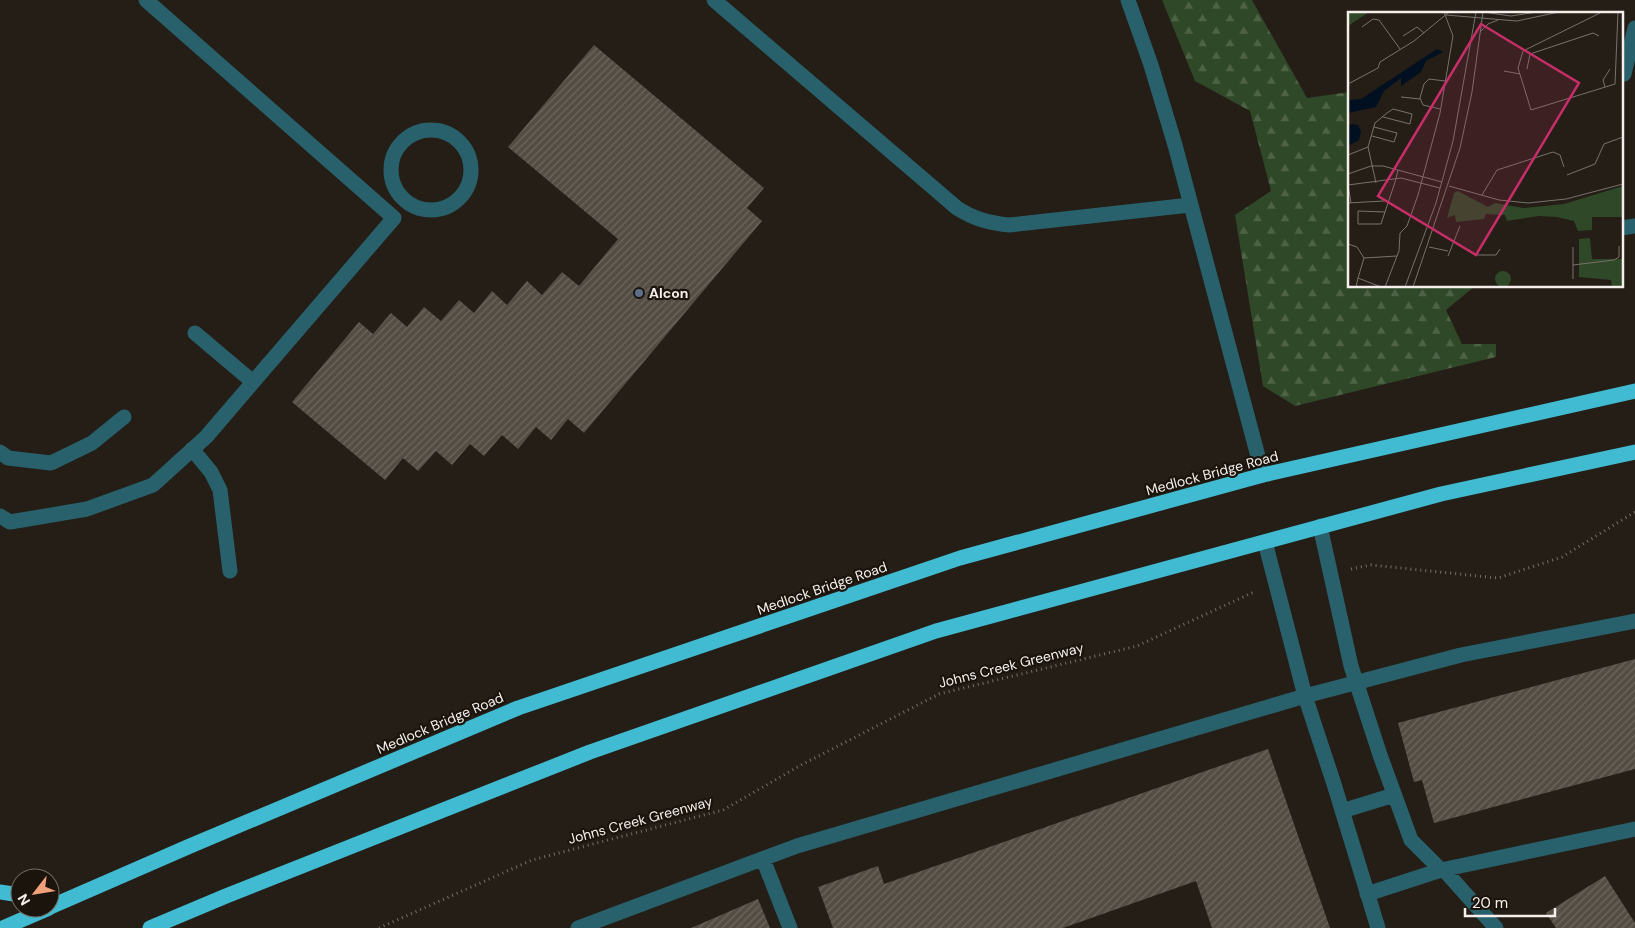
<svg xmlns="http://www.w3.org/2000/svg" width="1635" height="928" font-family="'DM Sans',sans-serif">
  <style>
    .forest { fill: url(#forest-firs) }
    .building { fill: url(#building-hatch) }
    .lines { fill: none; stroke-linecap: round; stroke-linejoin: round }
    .path { stroke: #746f68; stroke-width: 3; stroke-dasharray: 1 4; stroke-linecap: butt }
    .lane { stroke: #28616c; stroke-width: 15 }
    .highway { stroke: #40bbd1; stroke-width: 15 }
    .service-dot { fill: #5c6f8a; stroke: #1a140d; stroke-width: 2 }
    .labels { text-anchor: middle; stroke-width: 4.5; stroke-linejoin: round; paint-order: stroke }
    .poi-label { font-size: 14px; font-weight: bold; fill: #f4efea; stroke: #1a140d; text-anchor: start }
    .street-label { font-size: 14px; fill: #f4efea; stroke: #1a140d }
    .inset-road { fill: none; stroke: #77726b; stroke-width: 1 }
    .view { fill: #c72e69; fill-opacity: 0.15; stroke: #c72e69; stroke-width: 2.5 }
    .inset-edge { fill: none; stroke: #f4efea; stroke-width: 2.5 }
  </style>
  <defs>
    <pattern id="forest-firs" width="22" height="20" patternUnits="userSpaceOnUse" patternTransform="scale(1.25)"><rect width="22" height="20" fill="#2f4827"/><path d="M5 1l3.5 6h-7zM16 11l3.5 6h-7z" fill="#4e6346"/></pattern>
    <pattern id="building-hatch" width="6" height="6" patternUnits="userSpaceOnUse" patternTransform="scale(1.25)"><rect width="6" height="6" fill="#544d44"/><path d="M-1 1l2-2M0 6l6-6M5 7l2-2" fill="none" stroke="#6d675f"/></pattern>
  </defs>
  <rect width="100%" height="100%" fill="#241e16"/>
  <path class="forest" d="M1162,0h90l55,98 42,-6v194h126l-29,24 16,34h34v13l-201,49 -32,-20 -28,-171 36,-24 -21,-80 -55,-30z"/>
  <path class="building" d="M594,45l170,143 -17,20 15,13 -178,212 -16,-14 -17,21 -15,-13 -18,22 -16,-14 -18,21 -14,-12 -18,21 -16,-14 -18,20 -15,-13 -18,22 -93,-78 67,-80 14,12 18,-21 16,14 17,-20 17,14 18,-21 15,13 18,-22 15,14 20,-24 15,14 20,-23 17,14 39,-47 -110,-92z
    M1635,659v110l-201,54 -12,-43 -8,2 -16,-59z
    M1268,749l62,179h-118l-16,-47 -133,47h-230l-15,-41 60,-21 6,18z
    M1605,876l30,47v5h-79l-10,-15z
    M758,899l12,29h-79z"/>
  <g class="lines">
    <path class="path" d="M1351,569l20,-4 127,13 64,-21 73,-45
      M379,928l153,-68 191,-50 80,-46 136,-70 198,-48 119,-55"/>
    <path class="lane" d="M714,0l243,208c17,11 32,15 52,17l181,-20
      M1128,0l23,65 24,80 88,330
      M1624,74l11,-46
      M391 170a40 40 0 1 1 80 0a40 40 0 1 1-80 0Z
      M1621,228l14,-2
      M195,333l58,49
      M192,449l19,23 9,18 10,81
      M0,452l8,6 43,5 41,-20 32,-26
      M0,516l10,6 77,-13 66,-24 53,-48 188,-219 -248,-218
      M1320,526l31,140 29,89 31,85 30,30 4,1 51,57
      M1265,542l40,154 29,88 44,144
      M1342,811l52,-16
      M763,859l27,69
      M1367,894l74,-24 194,-41
      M578,928l219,-82 508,-150 156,-41 174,-34"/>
    <path class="highway" d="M0,892l20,3
      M50,907l140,-61 328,-138 442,-150 303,-83 372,-84
      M3,928l46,-20
      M150,928l76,-32 364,-144 346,-121 505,-137 194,-42"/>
  </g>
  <circle class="service-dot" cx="639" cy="293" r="5"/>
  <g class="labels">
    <g class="poi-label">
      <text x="649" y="298">Alcon</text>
    </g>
    <g class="street-label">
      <text transform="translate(1212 473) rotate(-15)" y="5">Medlock Bridge Road</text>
      <text transform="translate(822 588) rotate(-19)" y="5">Medlock Bridge Road</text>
      <text transform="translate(1011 665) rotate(-14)" y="5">Johns Creek Greenway</text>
      <text transform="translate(440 723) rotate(-23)" y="5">Medlock Bridge Road</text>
      <text transform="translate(640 820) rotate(-15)" y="5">Johns Creek Greenway</text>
    </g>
  </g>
  <g transform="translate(1348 12)">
    <rect width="275" height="275" fill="#241e16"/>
    <path d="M1,0h20l-21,14zM275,174v31h-31v13l-14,1 -4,-10 -17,-4 -18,-1 -32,5 -2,-6 -19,-1 -2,5 -28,3 -1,-7 -8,3 7,-25 4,-2 30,16 7,-4 28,5 41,-4zM242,226l2,21h31v28h-11l-1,-7 -32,-3v-38z" fill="#2f4827"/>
    <path d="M147 267a8 8 0 1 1 16 0a8 8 0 1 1-16 0Z" fill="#2f4827"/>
    <path d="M89,37l6,3 -17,9 -5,11 -20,14v-8l-17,13 -8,16 -28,6v-13l13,-1zM4,112l6,1 3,7 -2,8 -11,6v-20z" fill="#001021"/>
    <path class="inset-road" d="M135,0l28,4 26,-4M254,0l-79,39 -5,17 13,42 84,-26 3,-72M98,3l71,6 42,-9M14,15l11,-8 6,1 21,29M132,20l8,-8 10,-4M55,24l14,-9 7,6M179,57l3,-15 63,-21 6,3M156,59l16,3M0,72l30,-16 2,-6 34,-21 35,-29M257,75l-2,-7 7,-11M53,85l19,2M92,97l-17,-4 -3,-7 4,-14 5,-5 16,2M24,124l22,6 3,-9 -23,-6M20,135l7,-24 12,-10 6,-4 19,5 -2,10 -27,-7M0,143l20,-8 8,36M0,162l23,-8h12l59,16M219,163l28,-11 9,-20 19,-7M0,173l53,-7 39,10M0,173l3,18M101,174l50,14 29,3 38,-4 57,-15M134,183l15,-25 56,-18 7,3 4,12M0,191l36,-2M37,200l-27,-1v13h23l15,-45 2,-9M0,232l9,3 7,11M81,235l19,4M120,237l7,6h21l4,-6M100,244l12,-30M225,253l41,-5 5,-3v-11M10,266l6,-20 33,-2M225,267v-32M8,275l2,-9 23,9M37,275l14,-36 1,-18 7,-7 11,-31 22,-82 13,-77 -9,-24M57,275l31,-84 17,-62 23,-129M65,275l47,-139 12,-56 11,-80"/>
    <path class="view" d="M133,12l98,59 -103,172 -98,-59z"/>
    <rect width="275" height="275" class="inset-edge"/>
  </g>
  <g transform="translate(35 893) rotate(239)"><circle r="24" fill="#1a140d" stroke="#716c65"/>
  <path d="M0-4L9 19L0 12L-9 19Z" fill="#f1a27b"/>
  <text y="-8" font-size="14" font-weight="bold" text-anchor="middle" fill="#f4efea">N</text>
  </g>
  <path d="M1465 908v8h90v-8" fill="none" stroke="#f4efea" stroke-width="2.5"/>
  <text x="1472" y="908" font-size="15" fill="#f4efea" stroke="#1a140d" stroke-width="4" paint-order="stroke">20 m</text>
</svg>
